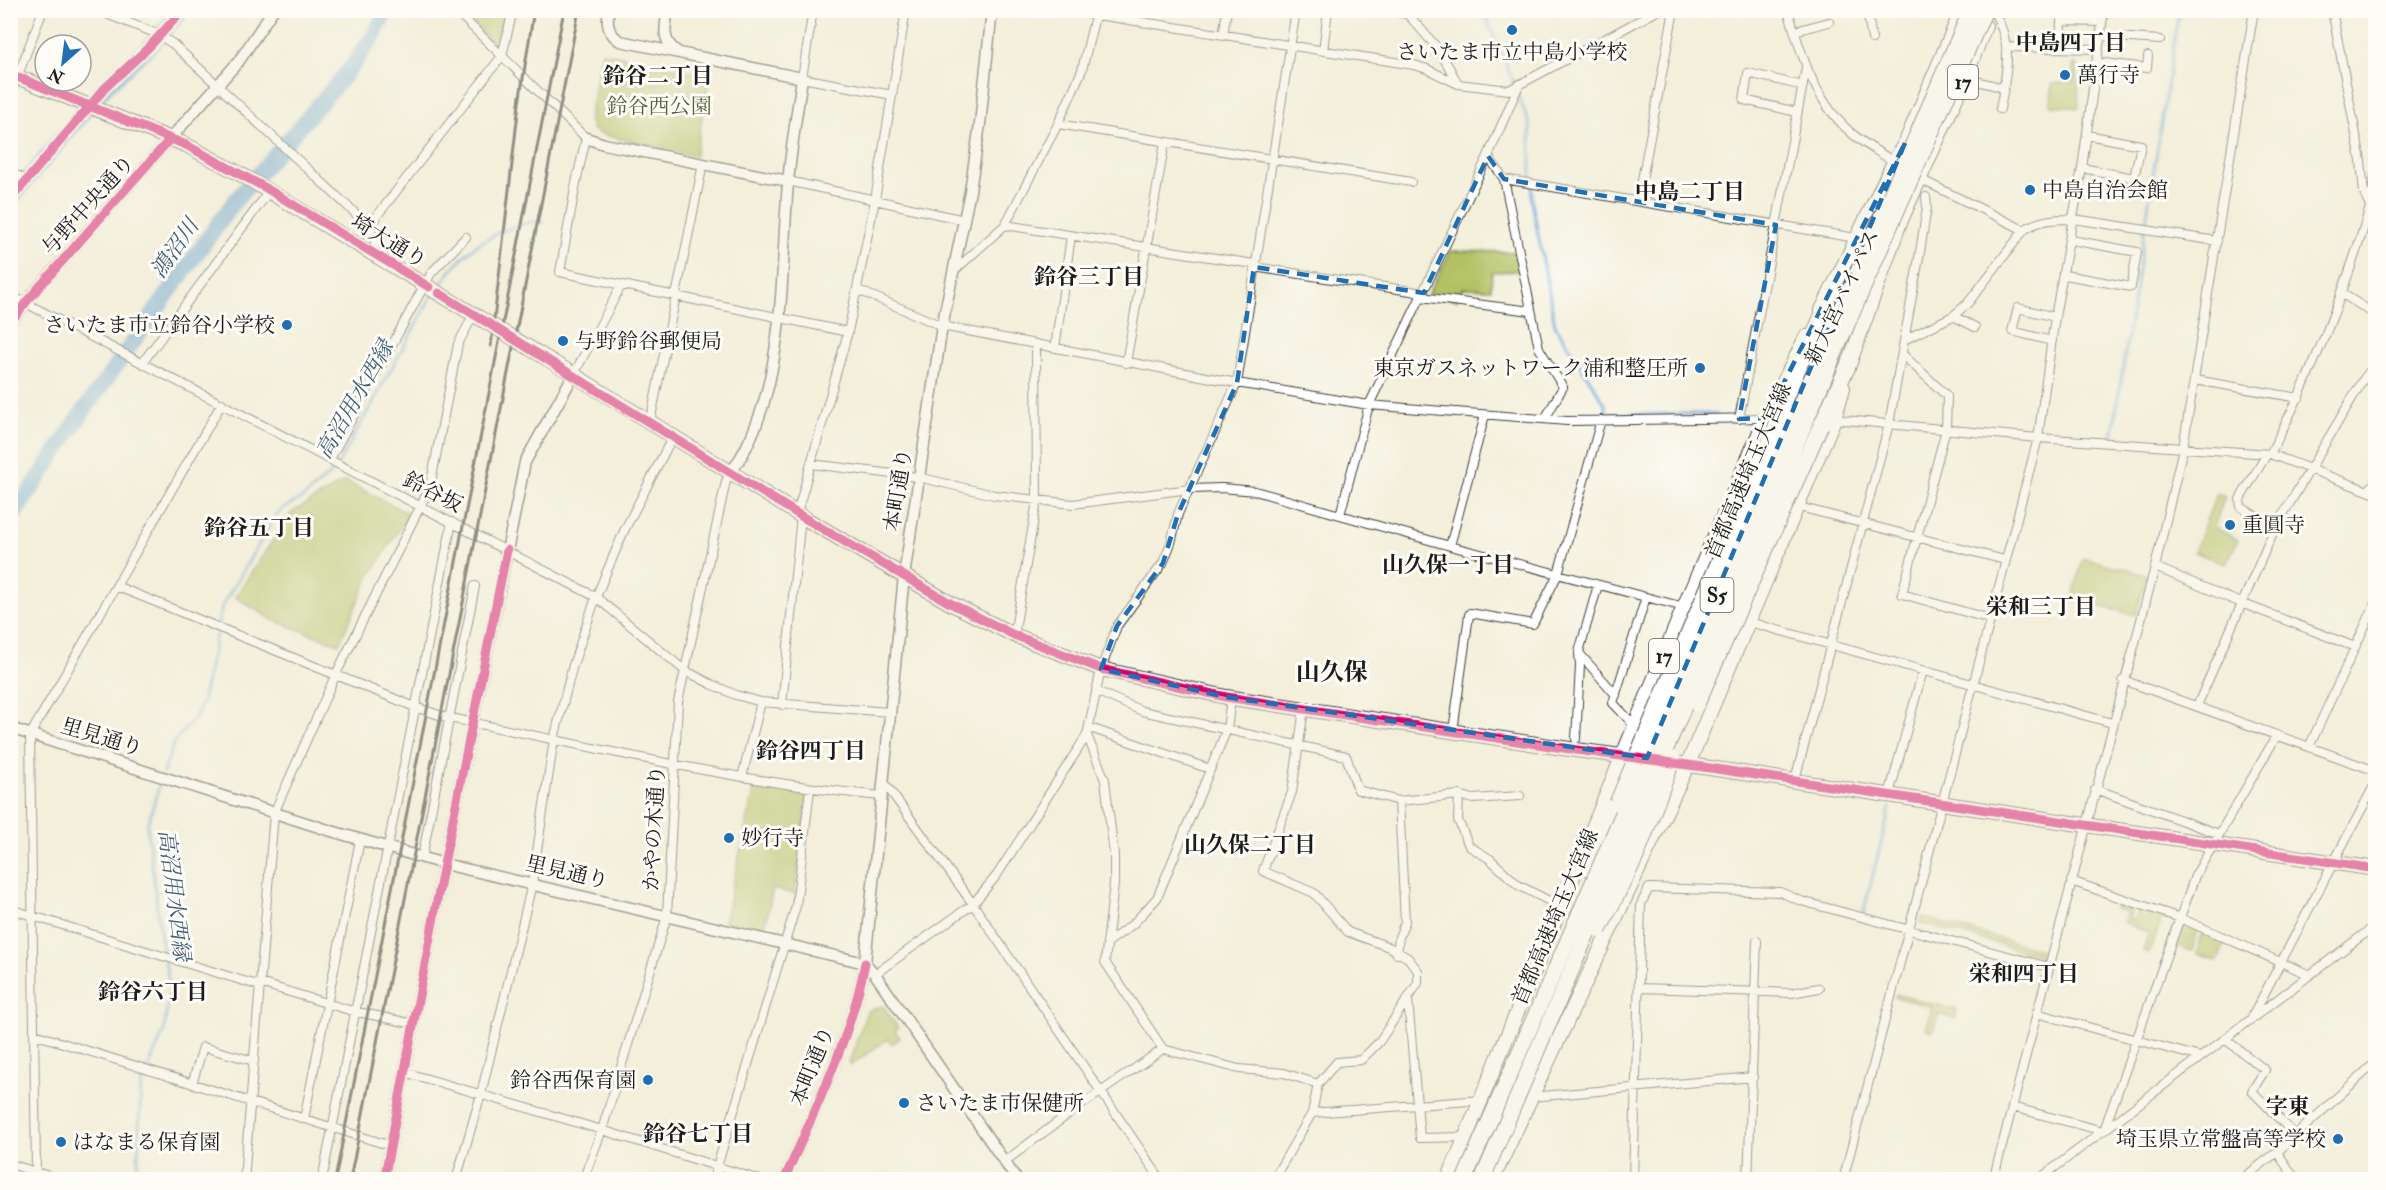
<svg xmlns="http://www.w3.org/2000/svg" width="2386" height="1190" font-family="'IM FELL Double Pica','Noto Serif JP',serif">
  <style>
    .green { fill: #b2c164; stroke: #676e40; stroke-width: 1.5 }
    .lines { fill: none; stroke-linecap: round; stroke-linejoin: round }
    .stream { stroke: #63a1d5; stroke-width: 3 }
    .river { stroke: #63a1d5; stroke-width: 16 }
    .minor-casing { stroke: #3c3c38; stroke-width: 10 }
    .tertiary-casing { stroke: #3c3c38; stroke-width: 13 }
    .secondary-casing { stroke: #3c3c38; stroke-width: 13 }
    .trunk-casing { stroke: #3c3c38; stroke-width: 16 }
    .motorway-casing { stroke: #3c3c38; stroke-width: 17 }
    .minor { stroke: #fff; stroke-width: 8 }
    .tertiary { stroke: #fff; stroke-width: 10 }
    .secondary { stroke: #fff; stroke-width: 10 }
    .trunk { stroke: #fff; stroke-width: 14 }
    .motorway { stroke: #fff; stroke-width: 15 }
    .rail { stroke: #1c1c1c; stroke-width: 3 }
    .motorway-bridge-casing { stroke: #3c3c38; stroke-width: 17; stroke-linecap: butt }
    .motorway-bridge { stroke: #fff; stroke-width: 15 }
    .cycleway-casing { stroke: #fdfcf7; stroke-width: 13 }
    .cycleway { stroke: #d6006c; stroke-width: 9 }
    .marked { fill: none; stroke: #1f6fb2; stroke-width: 4.5; stroke-dasharray: 12 8; stroke-linejoin: round }
    .poi-dot { fill: #1f6fb2; stroke: #fdfcf7; stroke-width: 2 }
    .labels { text-anchor: middle; stroke-width: 6; stroke-linejoin: round; paint-order: stroke }
    .shield { fill: #fdfcf7; stroke: #605f5e; stroke-width: 1.5 }
    .shield-label { font-size: 20px; font-weight: bold; fill: #1c1c1c }
    .poi-label { font-size: 21px; fill: #1c1c1c; stroke: #fdfcf7; text-anchor: start }
    .park-label { font-size: 21px; fill: #585e39; stroke: #fdfcf7 }
    .street-label { font-size: 21px; fill: #1c1c1c; stroke: #fdfcf7 }
    .neighbourhood-label { font-size: 22px; font-weight: bold; fill: #1c1c1c; stroke: #fdfcf7 }
    .water-label { font-size: 22px; font-style: italic; fill: #405e78; stroke: #fdfcf7 }
    .quarter-label { font-size: 24px; font-weight: bold; fill: #1c1c1c; stroke: #fdfcf7 }
  </style>
  <rect width="100%" height="100%" fill="#fdfcf7"/>
  <filter id="ink" filterUnits="userSpaceOnUse"><feTurbulence type="fractalNoise" baseFrequency=".0167" numOctaves="2"/><feDisplacementMap in="SourceGraphic" scale="12" xChannelSelector="R" yChannelSelector="G"/><feConvolveMatrix kernelMatrix="1 2 1 2 8 2 1 2 1" color-interpolation-filters="sRGB"/></filter>
  <filter id="wash" filterUnits="userSpaceOnUse"><feTurbulence type="fractalNoise" baseFrequency=".008" numOctaves="4" result="noise"/><feDisplacementMap in="SourceGraphic" scale="24" xChannelSelector="R" yChannelSelector="G"/><feGaussianBlur stdDeviation="1.35" result="paint"/><feColorMatrix in="noise" values="0 0 0 0 0 0 0 0 0 0 0 0 0 0 0 0 0 1.4 0 .05"/><feComposite in="paint" operator="in"/></filter>
  <g filter="url(#wash)">
    <rect width="100%" height="100%" fill="#f3efda"/>
    <path class="green" d="M462,11h49l-9,32 -7,3z
      M602,52l108,23 -15,81 -95,-22 -8,-5 -3,-12z
      M2073,64h4l2,44 -28,-3 1,-21 21,-2z
      M1451,251l64,1 5,19 -28,1 -1,17 -29,-1 -5,12 -29,-6z
      M345,481l64,33 -40,63 -30,67 -66,-24 -38,-23 56,-84z
      M2217,493l8,3 -11,31 24,13 -12,24 -32,-12z
      M2083,558l64,17 -11,40 -64,-15z
      M756,782l50,8 2,3 -13,101 -22,-5 -9,41 -40,-8z
      M2117,903l15,4 -3,12 5,2 3,-11c8,-3 18,3 26,6l-14,37 -6,-2 6,-18 -26,-11 4,-10 -13,-3z
      M1921,917l124,34v6l-125,-34z
      M2185,924l11,4 1,6 -5,17 -18,-6 7,-19z
      M2205,932l21,8 -8,21 -21,-7 3,-16z
      M1896,994l61,16 -2,9 -17,-5 -5,17 -7,-2 6,-22 -37,-10z
      M883,1006l15,22 -3,3 5,7 -8,6 -4,-5 -37,26 -2,-2 18,-52z"/>
    <g class="lines">
      <path class="stream" d="M1483,10l32,76
        M1517,93l13,32 2,77 23,123 50,79 2,10h109
        M437,288c25,-32 37,-47 76,-61 12,-4 20,-7 32,-5
        M2110,438h2l67,-428
        M163,773l12,-33 20,-22 7,-15 20,-97 53,-89 6,-7 23,-13 31,-27 98,-176
        M1863,914l27,-106
        M137,1180l4,-95 23,-54 6,-43 -8,-41 -15,-121 14,-46"/>
      <path class="river" d="M10,200l95,-112 44,-41 34,-37
        M10,521l72,-108 152,-211 115,-132 24,-33 14,-27"/>
    </g>
  </g>
  <g filter="url(#ink)">
    <g class="lines">
      <defs>
        <path id="minor" d="M96,10l59,23 18,11 196,182 6,13v14
          M455,10l131,128 -10,45 -16,89 288,60
          M813,10l-11,68 90,17 -17,105 89,20
          M1066,10l348,55 13,4 31,15
          M1382,10l25,4
          M1404,10l36,41 18,33 51,6 150,-80
          M1788,10c14,47 27,94 67,126 12,10 26,17 39,26
          M1867,10l5,29
          M1993,10c21,36 14,60 7,99
          M2136,10l23,3
          M1795,31l34,-9
          M1223,36l4,-26
          M2100,36l60,4
          M2008,47l90,2
          M2060,48l1,-27 41,1
          M1323,51l5,-41
          M2096,62l51,6 1,-12
          M1965,78l39,10
          M892,95l14,-85
          M10,96l33,-86
          M1797,112l-53,-12 4,-27 55,13
          M1058,124l353,58
          M1488,156l16,23 35,169 24,39 -18,32
          M2082,168l52,10 7,-33 -54,-10
          M10,173l11,4
          M1504,179l352,59
          M1920,179l104,51
          M788,181l87,19 -27,132 -51,181
          M1638,201l36,-191
          M2370,206l6,-37
          M1005,225l249,39
          M369,226l133,-170 11,-46
          M1254,267l170,26
          M954,271l51,-46 53,-101 24,-54 14,-58
          M2065,275l66,12 6,-35 -66,-12
          M858,290l84,36 295,57 132,22 198,16 199,-3
          M2341,293l35,22
          M10,295l586,302 88,73 29,15 23,10 25,7 128,10
          M1421,297l110,14
          M1953,316l22,11
          M1904,340l49,-24 15,-13 56,-73c16,-11 31,-11 50,-11l143,22
          M2052,341l-40,-10 6,-23 37,9
          M1055,348l16,-112
          M1902,354l45,42 -1,33 -44,165 88,25
          M143,362l127,-172
          M1126,363l39,-221
          M574,374l47,-88
          M2195,380l104,18
          M1739,419l67,-351
          M1834,419l204,19 232,16 106,40
          M650,422l53,-258
          M2267,454l-27,45 1,8 34,21
          M2270,454c40,-75 76,-165 100,-247l-6,-14 -3,-32 -29,-151
          M330,459l95,-175 7,-12 34,-35
          M811,464l107,13 76,18 79,9 117,-15 32,-1 33,3 195,55 35,-131
          M2368,491l8,-10
          M1799,507l206,53
          M1340,515l29,-110 119,-249 31,-71
          M1450,546l234,61
          M2155,567l86,36 114,44
          M116,586l299,121 30,10c145,29 289,65 436,79
          M1749,622l363,101
          M1014,635l23,-134 -1,-156
          M1579,653l37,42
          M2123,680l253,91
          M1096,691l46,20 204,45 12,34 41,11 60,-6 14,4 47,-3
          M782,705l19,-189
          M2197,706l78,-178 88,-148 13,-17
          M1304,709l-12,83 -29,79 51,22 34,39 41,15 19,11 10,13v12l-39,59 -18,18 -24,2 -19,22 -6,29 170,-13
          M1636,727l-23,-24 33,-106
          M1090,728l120,41
          M1453,731l16,-116 1,-2 63,11 25,-50 43,-154
          M1087,735l18,45 9,75v29l-9,78 58,87
          M1576,739l4,-73 -1,-14 19,-67
          M2309,747l67,-145
          M742,777l19,-75
          M1795,780l94,-356 31,-172 7,-45 -1,-10
          M883,781l90,123 188,276
          M2095,789l124,45
          M1459,795l-1,25 11,26 21,13 28,26 43,22
          M1889,795l34,-125
          M422,858l53,-272
          M2071,881l109,37 130,57
          M10,909l250,77
          M1107,943l26,-19 24,-26 70,-169 4,-31
          M1397,954l2,-17 6,-15 -6,-121
          M875,974l98,-70 24,-29 90,-140 14,-66 16,-43 46,-63 8,-20 7,-29 59,-131 59,-373
          M260,983l89,27 65,14
          M1640,988l151,5 28,-5
          M1408,1000l12,138 46,-1
          M2036,1013l164,44
          M2252,1017l124,-235
          M34,1034l357,112
          M2225,1039l40,31 -13,21 43,44
          M404,1072l198,58 158,50
          M192,1084l11,-37 51,14
          M1531,1097l222,-20
          M2012,1107l91,24
          M304,1119l56,-279
          M2104,1130l91,-254 82,-141
          M2277,1152l19,28
          M1004,1162l66,-49 93,-64 76,20 45,4 34,11
          M10,1164l52,16
          M36,1172l-6,-437 192,-332
          M244,1180l30,-367 62,-139 94,-187 28,-143 16,-30
          M322,1180l130,-658
          M456,1180l25,-86 51,-210 22,-145 19,-74 23,-68 28,-66 49,-95
          M583,1180l19,-50 65,-214 11,-214 48,-221 6,-10
          M713,1180l83,-274 14,-117
          M1273,1180l39,-67
          M1633,1180l8,-276 8,-16 131,4 21,9 248,66
          M1748,1180l9,-239
          M1843,1180l195,-742 17,-121 27,-149 22,-158
          M1993,1180l162,-613 28,-119 71,-438
          M2038,1180l338,-255
          M2241,1180l36,-28 99,-90"/>
        <path id="tertiary" d="M609,10c-3,14 -1,23 11,31l182,37c-5,35 -11,70 -14,105 -8,92 -1,210 -56,288
          M668,10c-3,17 -7,32 10,42
          M586,138l18,6 184,37
          M10,323l22,-28 207,-234 34,-51
          M10,728l318,102 116,34 421,99 10,11 142,206
          M384,1180l60,-316 81,-402 49,-88"/>
        <path id="secondary" d="M784,1180c31,-70 67,-142 81,-217l39,-387 38,-250 28,-135 10,-67 12,-114"/>
        <path id="trunk" d="M10,74l176,71 56,30 324,195 235,146 149,87 64,32 87,34 125,28 350,53 127,17 673,102
          M1903,149l59,-139
          M1897,229l68,-151 20,-52
          M1822,310l72,-148 11,-19
          M1847,370l53,-148
          M1448,1180l236,-573 82,-189 40,-81
          M1492,1180l196,-416 146,-345 9,-31"/>
        <path id="motorway" d="M1783,409l45,-108
          M1821,425l29,-64
          M1591,870l24,-64"/>
      </defs>
      <use href="#minor" class="minor-casing"/>
      <use href="#tertiary" class="tertiary-casing"/>
      <use href="#secondary" class="secondary-casing"/>
      <use href="#trunk" class="trunk-casing"/>
      <use href="#motorway" class="motorway-casing"/>
      <use href="#minor" class="minor"/>
      <use href="#tertiary" class="tertiary"/>
      <use href="#secondary" class="secondary"/>
      <use href="#trunk" class="trunk"/>
      <use href="#motorway" class="motorway"/>
      <path class="rail" d="M491,346l28,-243 15,-93
        M335,1180l229,-1170
        M350,1180l229,-1170"/>
      <defs>
        <path id="motorway-bridge" d="M1697,704l124,-279
          M1617,803l166,-394
          M1599,930l37,-73 37,-98
          M1464,1180l507,-1170
          M1482,1180l360,-844 143,-326"/>
      </defs>
      <use href="#motorway-bridge" class="motorway-bridge-casing"/>
      <use href="#motorway-bridge" class="motorway-bridge"/>
      <defs>
        <path id="cycleway" d="M10,74l176,71 78,42 165,100
          M10,200l95,-112 44,-41 34,-37
          M439,293l362,223 149,87 64,32 87,34 125,28 350,53 127,17 673,102
          M10,323l17,-22 143,-162
          M384,1180l60,-316 63,-314
          M784,1180c31,-70 67,-142 81,-217"/>
      </defs>
      <use href="#cycleway" class="cycleway-casing"/>
      <use href="#cycleway" class="cycleway"/>
    </g>
  </g>
  <path d="M0 0H2386V1190H0ZM1905,143l-258,615 -421,-61 -125,-28 16,-43 46,-63 15,-49 59,-131 17,-116 170,26 64,-137 16,23 272,46 -37,194 27,-1z" fill="#f3efda" fill-opacity=".55" fill-rule="evenodd"/>
  <path class="marked" d="M1905,143l-258,615 -421,-61 -125,-28 16,-43 46,-63 15,-49 59,-131 17,-116 170,26 64,-137 16,23 272,46 -37,194 27,-1z"/>
  <g class="poi-dot">
    <circle cx="1512" cy="30" r="6"/>
    <circle cx="2065" cy="75" r="6"/>
    <circle cx="2030" cy="190" r="6"/>
    <circle cx="287" cy="325" r="6"/>
    <circle cx="563" cy="341" r="6"/>
    <circle cx="1700" cy="368" r="6"/>
    <circle cx="2230" cy="525" r="6"/>
    <circle cx="729" cy="838" r="6"/>
    <circle cx="648" cy="1080" r="6"/>
    <circle cx="904" cy="1103" r="6"/>
    <circle cx="2338" cy="1139" r="6"/>
    <circle cx="61" cy="1142" r="6"/>
  </g>
  <g class="labels">
    <g class="shield">
      <rect x="1948" y="65" width="30" height="34" rx="4.5"/>
      <rect x="1700.5" y="578" width="33" height="34" rx="4.5"/>
      <rect x="1649" y="639" width="30" height="34" rx="4.5"/>
    </g>
    <g class="shield-label">
      <text x="1963" y="89">17</text>
      <text x="1717" y="602">S5</text>
      <text x="1664" y="663">17</text>
    </g>
    <g class="poi-label">
      <text x="1512" y="59" text-anchor="middle">さいたま市立中島小学校</text>
      <text x="2077" y="82">萬行寺</text>
      <text x="2042" y="197">中島自治会館</text>
      <text x="275" y="332" text-anchor="end">さいたま市立鈴谷小学校</text>
      <text x="575" y="348">与野鈴谷郵便局</text>
      <text x="1688" y="375" text-anchor="end">東京ガスネットワーク浦和整圧所</text>
      <text x="2242" y="532">重圓寺</text>
      <text x="741" y="845">妙行寺</text>
      <text x="636" y="1087" text-anchor="end">鈴谷西保育園</text>
      <text x="916" y="1110">さいたま市保健所</text>
      <text x="2326" y="1146" text-anchor="end">埼玉県立常盤高等学校</text>
      <text x="73" y="1149">はなまる保育園</text>
    </g>
    <g class="park-label">
      <text x="659" y="113">鈴谷西公園</text>
    </g>
    <g class="street-label">
      <text transform="translate(88 205) rotate(-48)" y="7">与野中央通り</text>
      <text transform="translate(389 241) rotate(31)" y="7">埼大通り</text>
      <text transform="translate(1842 297) rotate(-65)" y="7">新大宮バイパス</text>
      <text transform="translate(1748 471) rotate(-67)" y="7">首都高速埼玉大宮線</text>
      <text transform="translate(898 490) rotate(-81)" y="7">本町通り</text>
      <text transform="translate(433 492) rotate(27)" y="7">鈴谷坂</text>
      <text transform="translate(102 737) rotate(17)" y="7">里見通り</text>
      <text transform="translate(654 828) rotate(-87)" y="7">かやの木通り</text>
      <text transform="translate(567 872) rotate(13)" y="7">里見通り</text>
      <text transform="translate(1555 917) rotate(-67)" y="7">首都高速埼玉大宮線</text>
      <text transform="translate(812 1066) rotate(-68)" y="7">本町通り</text>
    </g>
    <g class="neighbourhood-label">
      <text x="2071" y="50">中島四丁目</text>
      <text x="658" y="83">鈴谷二丁目</text>
      <text x="1690" y="199">中島二丁目</text>
      <text x="1089" y="284">鈴谷三丁目</text>
      <text x="259" y="535">鈴谷五丁目</text>
      <text x="1448" y="572">山久保一丁目</text>
      <text x="2041" y="614">栄和三丁目</text>
      <text x="811" y="758">鈴谷四丁目</text>
      <text x="1250" y="852">山久保二丁目</text>
      <text x="2024" y="981">栄和四丁目</text>
      <text x="153" y="999">鈴谷六丁目</text>
      <text x="2288" y="1114">字東</text>
      <text x="698" y="1141">鈴谷七丁目</text>
    </g>
    <g class="water-label">
      <text transform="translate(174 248) rotate(-55)" y="8">鴻沼川</text>
      <text transform="translate(354 399) rotate(-60)" y="8">高沼用水西縁</text>
      <text transform="translate(175 895) rotate(83)" y="8">高沼用水西縁</text>
    </g>
    <g class="quarter-label">
      <text x="1332" y="680">山久保</text>
    </g>
  </g>
  <rect width="2386" height="1190" fill="none" stroke="#fdfcf7" stroke-width="36"/>
  <g transform="translate(63 63) rotate(208)"><circle r="28" fill="#fdfcf7" stroke="#a3a29f" stroke-width="1.5"/>
  <path d="M0-4.5L10 22L0 15L-10 22Z" fill="#1f6fb2"/>
  <text y="-9" font-size="16" font-weight="bold" text-anchor="middle" fill="#1c1c1c">N</text>
  </g>
</svg>
